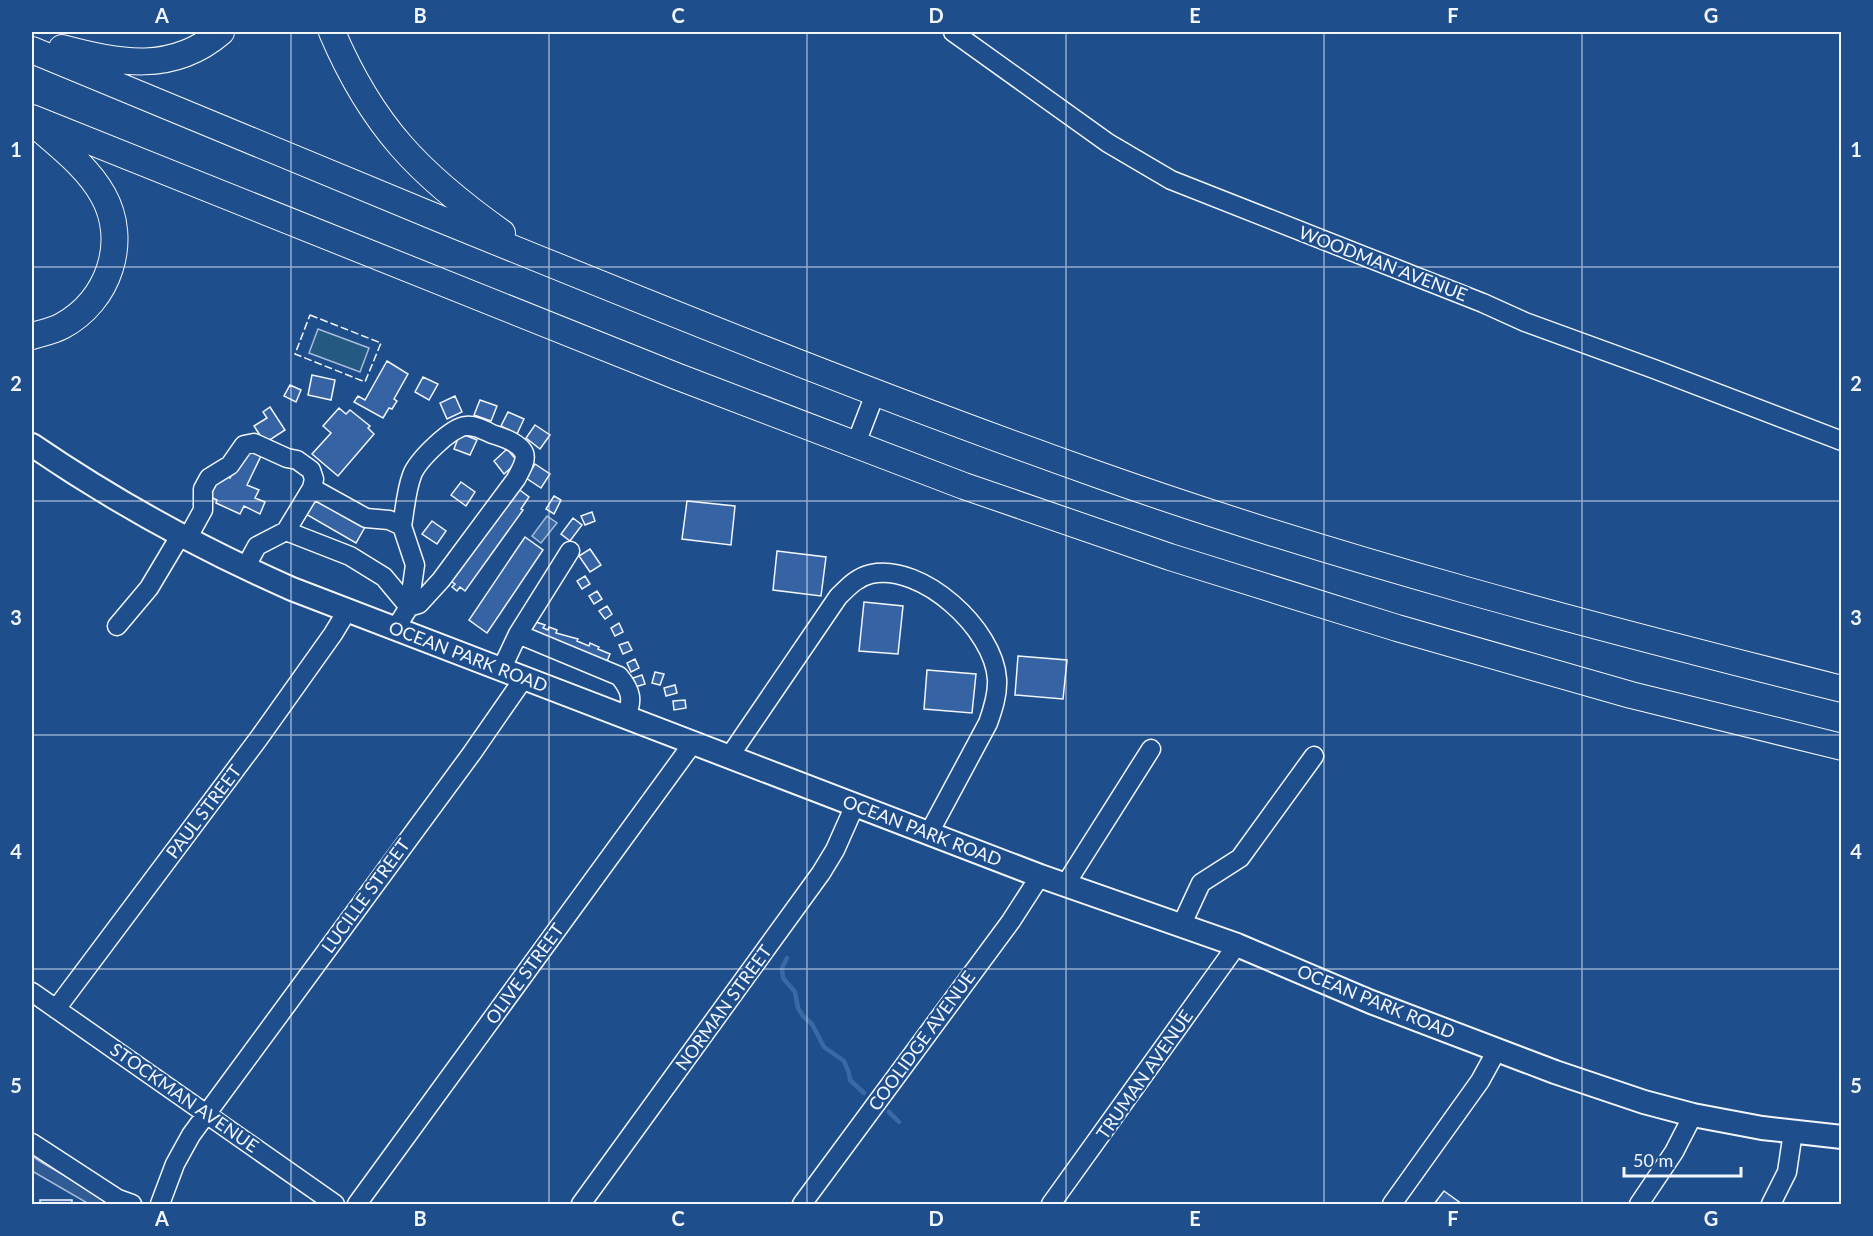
<svg xmlns="http://www.w3.org/2000/svg" width="1873" height="1236" font-family="Lato,sans-serif">
  <style>
    .green { fill: #245a82; stroke: #a8bbd7; stroke-width: 1.5 }
    .parking { fill: #305b95; stroke: #a8bbd7; stroke-width: 1.5 }
    .water { fill: #3b69a3; stroke: #a8bbd7; stroke-width: 1.5 }
    .lines { fill: none; stroke-linecap: round; stroke-linejoin: round }
    .stream { stroke: #3b69a3; stroke-width: 4.5 }
    .building { fill: #3563a3; stroke: #f2f6ff; stroke-width: 1.5 }
    .minor-casing { stroke: #f2f6ff; stroke-width: 21 }
    .major-casing { stroke: #f2f6ff; stroke-width: 26 }
    .highway-casing { stroke: #f2f6ff; stroke-width: 28 }
    .minor { stroke: #1f4e8c; stroke-width: 18 }
    .major { stroke: #1f4e8c; stroke-width: 22 }
    .highway { stroke: #1f4e8c; stroke-width: 26 }
    .fence { stroke: #f2f6ff; stroke-width: 1.5; stroke-dasharray: 8 3; stroke-linecap: butt }
    .grid { fill: none; stroke: #f2f6ff; stroke-width: 1.5; stroke-opacity: 0.55 }
    .labels { text-anchor: middle; stroke-width: 4.5; stroke-linejoin: round; paint-order: stroke }
    .street-label { font-size: 18px; fill: #f2f6ff; stroke: #1f4e8c }
    .neatline { fill: none; stroke: #f2f6ff; stroke-width: 2 }
    .grid-label { font-size: 20px; text-anchor: middle; font-weight: bold; fill: #f2f6ff }
  </style>
  <rect width="100%" height="100%" fill="#1f4e8c"/>
  <path class="green" d="M318,329l51,19 -9,24 -51,-19z"/>
  <path class="parking" d="M32,1156l9,6 73,42h-25l-57,-33z"/>
  <path class="water" d="M547,516l10,7 -16,20 -9,-7z"/>
  <g class="lines">
    <path class="stream" d="M787,958l-5,10 1,10 12,14 3,16 5,8 9,8 12,23 20,14 5,12 1,7 14,13
      M889,1112l10,10"/>
  </g>
  <path class="building" d="M387,361l21,13 -14,25 3,2 -5,8 -3,-1 -6,10 -29,-16 4,-6 7,4z
    M312,375l23,5 -4,20 -23,-5z
    M423,377l15,7 -9,16 -14,-8z
    M290,385l11,5 -5,12 -12,-6z
    M455,396l7,16 -15,7 -7,-16z
    M480,400l17,6 -6,15 -17,-6z
    M270,407l15,23 -20,13 -11,-17 13,-8 -4,-6z
    M339,408l7,6 4,-4 20,16 -2,2 6,6 -36,42 -26,-22 19,-21 -8,-7z
    M508,412l16,7 -7,15 -16,-8z
    M535,425l15,10 -10,14 -14,-11z
    M460,433l17,7 -7,15 -16,-6z
    M245,448l16,8 -14,29 12,5 -4,8 10,4 -5,12 -16,-8 -4,8 -24,-11 1,-3 -9,-4 11,-23 11,5z
    M507,449l11,13 -14,12 -10,-13z
    M535,464l15,10 -9,14 -15,-10z
    M461,482l14,10 -9,14 -15,-11z
    M517,488l12,9 -8,12 2,1 -58,81 -5,-4 -3,4 -5,-4 3,-3 -7,-5z
    M554,496l7,4 -7,14 -8,-5z
    M313,498l52,29 -9,16 -52,-30z
    M687,501l48,5 -4,39 -49,-6z
    M592,512l3,9 -10,4 -4,-9z
    M573,518l9,7 -12,16 -9,-7z
    M432,521l14,10 -9,13 -15,-10z
    M525,537l18,13 -56,83 -18,-13z
    M590,549l11,16 -11,7 -11,-16z
    M777,551l49,6 -5,39 -48,-6z
    M585,576l5,8 -8,5 -5,-8z
    M597,591l5,8 -8,5 -5,-8z
    M864,602l39,4 -5,48 -39,-3z
    M607,606l5,8 -7,5 -6,-8z
    M536,622l9,3 -2,3 5,2 1,-3 8,3 -1,3 22,6 -1,2 12,5 1,-3 9,4 -1,2 12,5 -5,12 -76,-29z
    M619,623l4,9 -8,4 -4,-8z
    M628,642l4,8 -9,4 -4,-9z
    M1018,656l49,4 -4,39 -48,-4z
    M635,659l4,9 -8,4 -4,-9z
    M927,670l49,4 -4,39 -48,-4z
    M655,672l9,2 -4,11 -8,-2z
    M642,675l3,9 -10,3 -2,-9z
    M675,685l2,8 -11,3 -2,-8z
    M685,700l1,8 -12,2 -1,-9z
    M1444,1191l18,13h-28z
    M40,1200h32v4h-32z"/>
  <g class="lines">
    <defs>
      <path id="minor" d="M953,32l155,111 63,37 312,123 42,19 129,47 188,72
        M855,446l20,-52
        M312,488l54,30 23,2 13,6 13,39 -6,42 -14,22
        M286,531l64,25 34,21 25,30 10,-3 22,-24 75,-101c4,-8 11,-18 8,-26 -4,-10 -22,-16 -32,-19 -8,-4 -17,-9 -26,-8 -15,1 -49,35 -54,49 -6,16 -7,34 -10,51
        M187,539l16,-29v-21l6,-11 21,-13 14,-20 10,-2 33,15 10,2 14,10 3,9 -2,9 -26,43 -29,15 -12,22
        M117,626l32,-38 31,-52
        M518,634l52,-83
        M501,670l17,-36 101,42c12,14 15,25 6,41
        M729,757l109,-160c10,-10 19,-20 33,-23 51,-11 123,55 126,105 1,15 -4,30 -9,44l-59,110
        M1065,885l86,-136
        M1181,926l20,-43 39,-25 74,-102
        M32,992l303,212
        M56,1009l203,-271 74,-104 14,-23
        M32,1143l86,56 14,5
        M160,1204l15,-40 16,-29 281,-382 52,-75
        M357,1204l336,-461
        M581,1204l240,-331 14,-23 20,-45
        M802,1204l209,-283 29,-45
        M1051,1204l186,-259
        M1392,1204l88,-123 17,-31
        M1639,1204l35,-52 19,-37
        M1771,1204l16,-32 6,-40"/>
      <path id="major" d="M32,445c82,56 169,104 260,144l748,287 197,69 134,57 184,70 89,30 49,13 69,13 80,9"/>
      <path id="highway" d="M332,32c40,94 87,142 170,201
        M62,48c57,15 110,26 159,-16
        M32,50c133,56 267,111 401,166 221,90 442,180 666,259 243,86 493,151 743,214
        M32,118l644,258 288,110 206,71 227,71 234,67 211,52
        M32,336c10,-3 21,-5 30,-10 47,-25 67,-85 41,-131 -15,-27 -41,-47 -64,-67"/>
    </defs>
    <use href="#minor" class="minor-casing"/>
    <use href="#major" class="major-casing"/>
    <use href="#highway" class="highway-casing"/>
    <use href="#minor" class="minor"/>
    <use href="#major" class="major"/>
    <use href="#highway" class="highway"/>
    <path class="fence" d="M310,315l71,28 -16,39 -70,-28z"/>
  </g>
  <path class="grid" d="M291,32v1172M549,32v1172M807,32v1172M1066,32v1172M1324,32v1172M1582,32v1172M32,267h1810M32,501h1810M32,735h1810M32,969h1810"/>
  <g class="labels">
    <g class="street-label">
      <text transform="translate(1383 264) rotate(21)" y="6">WOODMAN AVENUE</text>
      <text transform="translate(468 657) rotate(21)" y="6">OCEAN PARK ROAD</text>
      <text transform="translate(204 812) rotate(-53)" y="6">PAUL STREET</text>
      <text transform="translate(922 831) rotate(21)" y="6">OCEAN PARK ROAD</text>
      <text transform="translate(366 896) rotate(-54)" y="6">LUCILLE STREET</text>
      <text transform="translate(525 974) rotate(-54)" y="6">OLIVE STREET</text>
      <text transform="translate(1376 1002) rotate(22)" y="6">OCEAN PARK ROAD</text>
      <text transform="translate(724 1008) rotate(-54)" y="6">NORMAN STREET</text>
      <text transform="translate(922 1041) rotate(-54)" y="6">COOLIDGE AVENUE</text>
      <text transform="translate(1145 1075) rotate(-55)" y="6">TRUMAN AVENUE</text>
      <text transform="translate(184 1098) rotate(35)" y="6">STOCKMAN AVENUE</text>
    </g>
  </g>
  <rect width="1873" height="1236" fill="none" stroke="#1f4e8c" stroke-width="66"/>
  <path d="M1624 1167v9h117v-9" fill="none" stroke="#f2f6ff" stroke-width="3"/>
  <text x="1633" y="1167" font-size="18" fill="#f2f6ff" stroke="#1f4e8c" stroke-width="4.5" paint-order="stroke">50 m</text>
  <rect x="33" y="33" width="1807" height="1170" class="neatline"/>
  <g class="grid-label">
    <text x="162" y="23">A</text>
    <text x="420" y="23">B</text>
    <text x="678" y="23">C</text>
    <text x="936" y="23">D</text>
    <text x="1195" y="23">E</text>
    <text x="1453" y="23">F</text>
    <text x="1711" y="23">G</text>
    <text x="16" y="157">1</text>
    <text x="1856" y="157">1</text>
    <text x="16" y="391">2</text>
    <text x="1856" y="391">2</text>
    <text x="16" y="625">3</text>
    <text x="1856" y="625">3</text>
    <text x="16" y="859">4</text>
    <text x="1856" y="859">4</text>
    <text x="16" y="1093">5</text>
    <text x="1856" y="1093">5</text>
    <text x="162" y="1226">A</text>
    <text x="420" y="1226">B</text>
    <text x="678" y="1226">C</text>
    <text x="936" y="1226">D</text>
    <text x="1195" y="1226">E</text>
    <text x="1453" y="1226">F</text>
    <text x="1711" y="1226">G</text>
  </g>
</svg>
